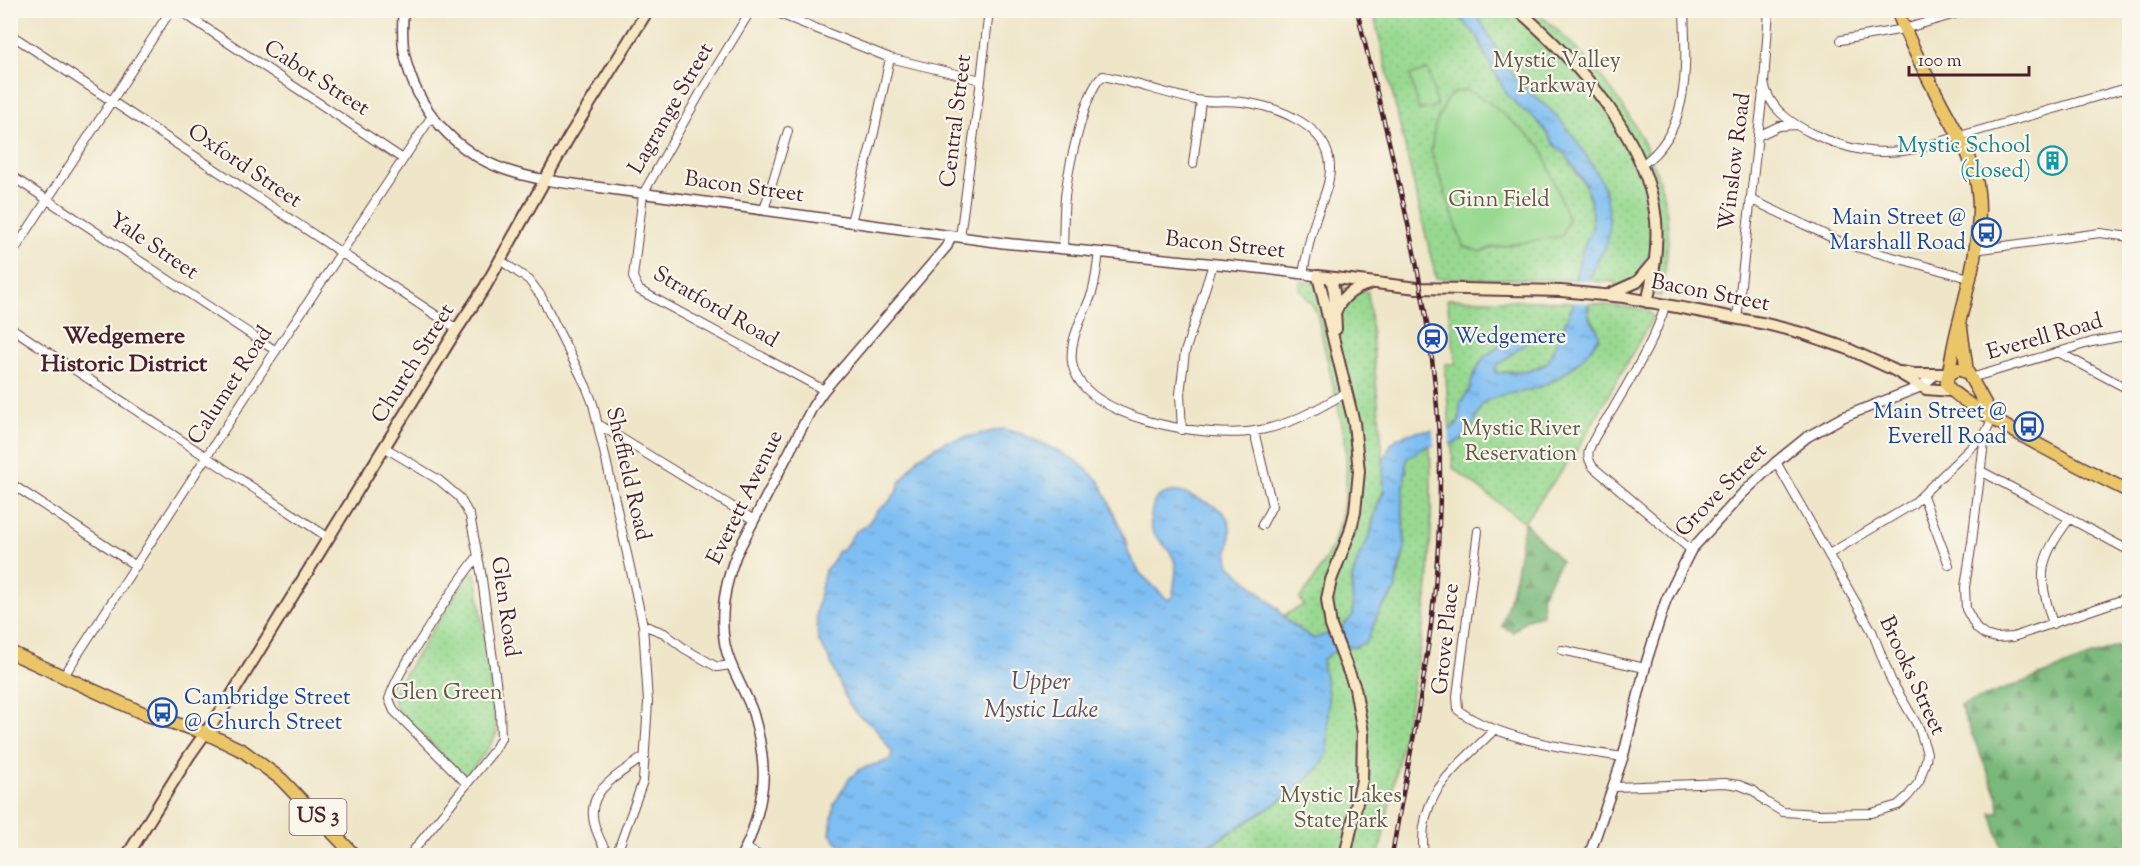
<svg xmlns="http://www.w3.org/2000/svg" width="2140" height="866" viewBox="0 0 2140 866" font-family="'Sorts Mill Goudy',serif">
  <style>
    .forest { fill: url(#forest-firs); stroke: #626c53; stroke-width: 1.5 }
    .park { fill: url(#park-dots); stroke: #717c5e; stroke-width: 1.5 }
    .garden { fill: #98d991; stroke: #717c5e; stroke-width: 1.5 }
    .water { fill: url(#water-ripples); stroke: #646e8f; stroke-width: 1.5 }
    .pier { fill: #efe6c9 }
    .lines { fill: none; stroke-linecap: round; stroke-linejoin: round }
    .minor-casing { stroke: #633d43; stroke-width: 10 }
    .tertiary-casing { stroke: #633d43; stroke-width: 12 }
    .secondary-casing { stroke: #633d43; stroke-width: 14 }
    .primary-casing { stroke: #633d43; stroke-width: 15 }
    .trunk-casing { stroke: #633d43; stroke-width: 15 }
    .minor { stroke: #fff; stroke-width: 8 }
    .tertiary { stroke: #fff; stroke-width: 9 }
    .secondary { stroke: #f7e8c3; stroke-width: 10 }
    .primary { stroke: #ebc669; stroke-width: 12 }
    .trunk { stroke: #ebc669; stroke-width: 12 }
    .rail-casing { stroke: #4a1f2b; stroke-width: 4.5 }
    .rail { stroke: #fbf7ec; stroke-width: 2; stroke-dasharray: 7; stroke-linecap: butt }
    .labels { text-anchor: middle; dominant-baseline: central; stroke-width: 4.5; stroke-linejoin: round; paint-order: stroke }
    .shield { fill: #fbf7ec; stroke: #7f6065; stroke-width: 1.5 }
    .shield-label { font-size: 21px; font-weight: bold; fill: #4a1f2b }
    .park-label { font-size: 22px; fill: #61574a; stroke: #fbf7ec }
    .street-label { font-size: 22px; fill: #4a1f2b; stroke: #fbf7ec }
    .culture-label { font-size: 22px; fill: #0d838f; stroke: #fbf7ec; text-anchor: end }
    .transit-label { font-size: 22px; fill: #164399; stroke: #fbf7ec; text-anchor: end }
    .neighbourhood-label { font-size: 24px; font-weight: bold; fill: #4a1f2b; stroke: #fbf7ec }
    .water-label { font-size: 24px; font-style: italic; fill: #5a4f67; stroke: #fbf7ec }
  </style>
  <defs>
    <pattern id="forest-firs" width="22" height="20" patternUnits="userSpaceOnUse" patternTransform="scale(1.5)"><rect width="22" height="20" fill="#7ab97b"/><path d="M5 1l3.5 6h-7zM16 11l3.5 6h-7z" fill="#669665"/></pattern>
    <pattern id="park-dots" width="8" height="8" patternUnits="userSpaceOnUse" patternTransform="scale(1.5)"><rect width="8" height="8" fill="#98d991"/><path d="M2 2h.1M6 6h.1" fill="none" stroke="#84ba7d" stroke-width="1.8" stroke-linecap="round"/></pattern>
    <pattern id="water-ripples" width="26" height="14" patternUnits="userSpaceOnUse" patternTransform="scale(1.5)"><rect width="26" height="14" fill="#7ebef3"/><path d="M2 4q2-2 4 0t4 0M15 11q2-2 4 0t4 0" fill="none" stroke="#699ac5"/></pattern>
  </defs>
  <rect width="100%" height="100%" fill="#fbf7ec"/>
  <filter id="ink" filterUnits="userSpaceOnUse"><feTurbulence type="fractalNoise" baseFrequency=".0167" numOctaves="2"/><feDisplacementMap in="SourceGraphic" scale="12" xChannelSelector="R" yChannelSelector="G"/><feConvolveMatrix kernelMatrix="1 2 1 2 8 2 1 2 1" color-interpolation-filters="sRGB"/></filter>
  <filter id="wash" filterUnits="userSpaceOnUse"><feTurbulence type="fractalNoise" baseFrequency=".008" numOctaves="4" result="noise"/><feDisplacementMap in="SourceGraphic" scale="24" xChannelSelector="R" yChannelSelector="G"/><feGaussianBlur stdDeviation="1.35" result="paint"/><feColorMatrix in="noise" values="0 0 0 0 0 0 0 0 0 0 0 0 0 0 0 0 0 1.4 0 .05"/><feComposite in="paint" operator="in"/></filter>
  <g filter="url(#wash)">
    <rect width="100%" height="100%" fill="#efe6c9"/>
    <path class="forest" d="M1524,522L1561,561L1542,595L1543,615L1527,619L1513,632L1502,626L1516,573Z
      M2118,646L2129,680V855H2004L1991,813H1999L1998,797L1960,706Z"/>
    <path class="park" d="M1373,11H1451L1461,17L1478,37L1484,53L1507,94L1520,108L1532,116L1546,131L1557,147L1566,155L1586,187L1592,208V229L1582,252L1576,280L1436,278Z
      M1473,11H1535C1597,60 1664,146 1668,228C1669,251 1664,274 1661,296L1615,287V282L1590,281C1592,263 1607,252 1608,235C1611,195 1595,165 1571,135C1563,126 1556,115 1547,107C1537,98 1526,90 1517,80C1498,60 1491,32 1473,11Z
      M1300,281L1368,292L1385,481C1384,491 1381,498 1377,507C1372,517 1373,529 1368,539C1362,554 1353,566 1351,583C1350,593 1357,605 1353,615C1348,629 1327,635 1314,639L1292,625L1283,616L1304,605L1300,599C1302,593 1307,590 1311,584C1317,575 1322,565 1327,556C1346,519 1349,478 1345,438L1317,314L1311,303L1300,290Z
      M1447,299L1574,302L1548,362L1529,371H1512L1498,373L1494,370L1498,365L1544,328L1534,329L1511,339L1485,356L1473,375L1470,389L1461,402L1459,420L1450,430L1445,364H1456Z
      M1589,303L1648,310L1653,317L1579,447L1524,522L1453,468L1452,444C1480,434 1469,414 1485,402C1497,393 1515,393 1529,390C1560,383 1590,359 1597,328L1589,315Z
      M1430,445C1432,496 1432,545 1427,596C1417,683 1396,769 1379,855L1194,856L1296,791L1321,766L1328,696L1322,660L1331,653L1367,641L1379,612L1393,595L1403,557L1405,541L1402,504L1407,458Z
      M474,573L477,581L497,733L489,747L468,774L463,776L397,709L392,697L395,689L468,574Z"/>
    <path class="garden" d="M1428,70L1437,106L1419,110L1410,75Z
      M1467,90L1487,101L1541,146L1568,219L1562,236L1490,248L1481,252L1463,246L1431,151L1435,126L1447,99L1453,93Z"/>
    <path class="water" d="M1444,11H1473C1491,32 1499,60 1517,80C1526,90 1537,98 1547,107C1566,123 1602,174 1607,198C1609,212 1611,235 1605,248C1601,257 1592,264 1591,276C1589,287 1586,306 1589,317C1592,325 1599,327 1599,337C1585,360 1559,381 1533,389C1516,394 1499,393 1483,403L1470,431L1462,439L1452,444L1427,446L1407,458L1402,504L1405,549L1397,574L1396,590L1379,612L1367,641L1355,648L1347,647L1331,653L1322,660L1328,696V753L1321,766L1296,791L1194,855L857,856L838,843L830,834L834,804L849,779L860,769L887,761L891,758L892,752L874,726L859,716L848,703L829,658L818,640L816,613L825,570L832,563L837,552L844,548L855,532L867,525L877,511L888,503L898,490L899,484L918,458L944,442L1002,429L1022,434L1076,460L1100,482L1125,538L1129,555L1140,573L1168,600L1173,596C1173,585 1178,573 1175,563C1167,535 1140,542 1155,500C1165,490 1177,490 1189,495C1211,505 1233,507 1230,538C1229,547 1226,556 1230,565L1278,609L1288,622L1314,639L1340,629L1353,615L1352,579L1358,559L1369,538L1377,507L1384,492L1383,462L1391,444L1396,439L1408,434L1421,431L1450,430L1455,426L1460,420V404L1470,389L1472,379L1485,356L1511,339L1534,329L1545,328L1498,365L1494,370L1496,373L1526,372L1541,367L1548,362L1574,303L1576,276L1583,248L1592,229V213L1590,197L1584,182L1566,155L1554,144L1544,128L1532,116L1520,108L1507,94L1484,53L1478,37L1458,15Z"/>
    <path class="pier" d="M1573,280L1593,281L1592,303L1571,302Z
      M1449,427L1450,447L1434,448L1433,428Z"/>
  </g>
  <g filter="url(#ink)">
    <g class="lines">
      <defs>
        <path id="minor" d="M179,10L403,159
          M751,10L702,90L643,194L633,277L639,290L824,390
          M770,10L890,58L981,80
          M10,34L457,329
          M1841,40L1904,29L1969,10
          M1764,83C1769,108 1789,122 1811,133C1845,149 1877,157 1915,149L2130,87
          M1758,136L1779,126L1796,125
          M1193,164L1201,101
          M1640,166C1692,132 1686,64 1684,10
          M10,175L276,351
          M1750,199L1845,244L1969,278
          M764,210L788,131
          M851,222L873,137L890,58
          M960,237L981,80L989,10
          M1063,249C1064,229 1063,208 1066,189C1069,166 1086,87 1103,76C1135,82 1165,94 1196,100C1211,103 1227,100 1242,102C1274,106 1322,123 1329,158C1334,181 1320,203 1314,225C1309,241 1306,257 1303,274
          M1974,250L2100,233L2130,237
          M1099,252C1097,266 1096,280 1092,293C1084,315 1069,338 1072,362C1080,420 1209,439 1255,431C1289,426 1318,409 1347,392
          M10,257L171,10
          M500,260L529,280L541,296L586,386L593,404L604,451L643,625L664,633L685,649L717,667L731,665
          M1665,305C1658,335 1629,381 1613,409C1605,422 1594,435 1589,450C1587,456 1589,461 1593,467L1691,550
          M1737,319L1764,83L1769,10
          M10,327L329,538
          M2058,352L2130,390
          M1971,378L2092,342L2130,335
          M1993,418L1985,434L1972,542L1965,587L1966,609L1977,629L1985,635L1996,638L2013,637L2130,597
          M598,424L754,520
          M1182,430L1180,394L1185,352L1213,264
          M1254,431L1272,506L1262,525
          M384,447L439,480L459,497L470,516L481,572L500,711L501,738L495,749L409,856
          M1981,471L2130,551
          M10,483L136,566
          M1923,496L1949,565
          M1478,531L1457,696L1458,710C1498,740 1575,750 1623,757
          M1829,554L1913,504L1985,434
          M2053,624C2037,573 2038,561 2070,518
          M1562,650L1645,668
          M63,677L255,382L432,116
          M466,783L394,711L389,699C396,678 408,660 420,641C438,612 456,584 478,556
          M1614,787L1725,783L1739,785L1754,791L1766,802L1783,812L1819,814L1872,813L1898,805L1908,796L1919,782L1926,760L1927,753L1919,728L1891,680L1872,631L1776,462
          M746,848L760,856
          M609,856C575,800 598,788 645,756
          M618,856V850L643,781L648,702L643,625
          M1424,856C1416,793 1456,769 1495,729"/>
        <path id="tertiary" d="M403,10C403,25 401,41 405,56C416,109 456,153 506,170C535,180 566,183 596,187L1003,243L1267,269L1318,276
          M741,856C754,835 765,792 763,767C762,749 758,730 753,713C745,689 730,670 725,645C719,614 725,584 736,555L813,406L824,390L947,246L951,236
          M1589,856L1623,757L1647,660L1666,600L1691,550L1742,494L1776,462L1807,437L1843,417L1920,387L1936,374"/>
        <path id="secondary" d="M1518,10C1577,61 1648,139 1656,220C1658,248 1654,275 1647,302
          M1331,278L1334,292L1336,329
          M1610,294L1637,282L1654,262
          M1336,311C1342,296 1355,288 1369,284
          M1900,372L1914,374H1949
          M127,856L189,756L228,701L457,329L485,287L569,137L648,10
          M1345,856L1362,780L1363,733L1355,688L1331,626L1327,599L1331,580L1350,532L1355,512L1359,471L1354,423L1318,276L1417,288L1561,291L1624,297L1766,324L1802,333L1846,348L1894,370L1926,389L1951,391"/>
        <path id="primary" d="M1897,10C1909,43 1926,74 1942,105C1957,133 1975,160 1978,192C1983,232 1968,288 1958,327C1954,342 1952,356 1949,371C1949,375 1946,379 1947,384C1951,403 2104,479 2130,492
          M1961,328L1967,372
          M1950,373L1958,369L1968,373L1993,418"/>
        <path id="trunk" d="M10,652L147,715L206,733L243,751L281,779L355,856"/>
      </defs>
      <use href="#minor" class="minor-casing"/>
      <use href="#tertiary" class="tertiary-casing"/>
      <use href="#secondary" class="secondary-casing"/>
      <use href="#primary" class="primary-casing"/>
      <use href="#trunk" class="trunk-casing"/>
      <use href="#minor" class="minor"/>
      <use href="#tertiary" class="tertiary"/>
      <use href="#secondary" class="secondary"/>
      <use href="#primary" class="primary"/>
      <use href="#trunk" class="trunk"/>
      <defs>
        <path id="rail" d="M1357,10C1393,164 1440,319 1440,478C1440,542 1435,605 1425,668C1416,731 1402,793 1392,856"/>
      </defs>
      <use href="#rail" class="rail-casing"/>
      <use href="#rail" class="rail"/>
    </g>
  </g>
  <defs>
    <symbol id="building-ring" viewBox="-11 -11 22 22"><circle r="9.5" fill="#fbf7ec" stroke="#0f9aa8" stroke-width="1.5"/><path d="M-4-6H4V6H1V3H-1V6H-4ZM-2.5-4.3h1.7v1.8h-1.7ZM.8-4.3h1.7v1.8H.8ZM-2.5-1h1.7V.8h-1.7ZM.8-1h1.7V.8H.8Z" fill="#0f9aa8"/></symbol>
    <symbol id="bus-ring" viewBox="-11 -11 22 22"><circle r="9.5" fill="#fbf7ec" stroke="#1a4fb4" stroke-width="1.5"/><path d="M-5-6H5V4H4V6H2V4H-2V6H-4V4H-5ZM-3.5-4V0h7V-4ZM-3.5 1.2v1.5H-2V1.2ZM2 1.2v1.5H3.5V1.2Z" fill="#1a4fb4"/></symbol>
    <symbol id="station-ring" viewBox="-11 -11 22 22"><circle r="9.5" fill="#fbf7ec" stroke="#1a4fb4" stroke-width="1.5"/><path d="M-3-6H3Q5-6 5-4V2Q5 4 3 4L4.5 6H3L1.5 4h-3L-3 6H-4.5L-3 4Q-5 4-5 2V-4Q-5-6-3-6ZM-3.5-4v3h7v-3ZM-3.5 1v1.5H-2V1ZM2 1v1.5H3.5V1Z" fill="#1a4fb4"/></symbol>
  </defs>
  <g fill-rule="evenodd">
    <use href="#building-ring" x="2036" y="144" width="33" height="33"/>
    <use href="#bus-ring" x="1970" y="216" width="33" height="33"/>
    <use href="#station-ring" x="1416" y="322" width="33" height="33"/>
    <use href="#bus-ring" x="2012" y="410" width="33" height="33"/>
    <use href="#bus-ring" x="146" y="696" width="33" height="33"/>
  </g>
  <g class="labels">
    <rect class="shield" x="289.5" y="799" width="57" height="36" rx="4.5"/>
    <g class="shield-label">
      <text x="318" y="817">US 3</text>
    </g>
    <g class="park-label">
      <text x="1557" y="62">Mystic Valley<tspan x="1557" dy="25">Parkway</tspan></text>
      <text x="1499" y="201">Ginn Field</text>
      <text x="1521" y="430">Mystic River<tspan x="1521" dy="25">Reservation</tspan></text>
      <text x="447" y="694">Glen Green</text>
      <text x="1341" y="797">Mystic Lakes<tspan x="1341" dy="25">State Park</tspan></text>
    </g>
    <g class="street-label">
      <text transform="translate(316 79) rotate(33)">Cabot Street</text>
      <text transform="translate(672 109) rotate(-60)">Lagrange Street</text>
      <text transform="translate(957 121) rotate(-83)">Central Street</text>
      <text transform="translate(1736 162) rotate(-83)">Winslow Road</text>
      <text transform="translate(244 167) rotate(34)">Oxford Street</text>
      <text transform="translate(744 188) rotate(8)">Bacon Street</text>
      <text transform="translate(1225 246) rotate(6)">Bacon Street</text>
      <text transform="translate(153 247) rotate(34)">Yale Street</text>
      <text transform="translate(1710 294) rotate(11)">Bacon Street</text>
      <text transform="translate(715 308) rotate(30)">Stratford Road</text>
      <text transform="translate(2045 338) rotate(-16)">Everell Road</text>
      <text transform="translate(414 364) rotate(-58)">Church Street</text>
      <text transform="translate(231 386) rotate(-57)">Calumet Road</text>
      <text transform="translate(627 474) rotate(77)">Sheffield Road</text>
      <text transform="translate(1722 491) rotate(-46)">Grove Street</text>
      <text transform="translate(746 498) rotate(-64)">Everett Avenue</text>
      <text transform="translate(504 607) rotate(82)">Glen Road</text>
      <text transform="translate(1447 639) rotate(-84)">Grove Place</text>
      <text transform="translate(1911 676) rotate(65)">Brooks Street</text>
    </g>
    <g class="culture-label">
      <text x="2031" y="147">Mystic School<tspan x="2031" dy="25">(closed)</tspan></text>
    </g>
    <g class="transit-label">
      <text x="1966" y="219">Main Street @<tspan x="1966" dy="25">Marshall Road</tspan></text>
      <text x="1454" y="338" text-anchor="start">Wedgemere</text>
      <text x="2007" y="413">Main Street @<tspan x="2007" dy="25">Everell Road</tspan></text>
      <text x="184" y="699" text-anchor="start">Cambridge Street<tspan x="184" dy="25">@ Church Street</tspan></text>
    </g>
    <g class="neighbourhood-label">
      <text x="124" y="337">Wedgemere<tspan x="124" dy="28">Historic District</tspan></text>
    </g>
    <g class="water-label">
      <text x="1041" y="683">Upper<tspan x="1041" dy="28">Mystic Lake</tspan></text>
    </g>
  </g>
  <rect width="2140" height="866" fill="none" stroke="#fbf7ec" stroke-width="36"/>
  <path d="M1909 66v9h120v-9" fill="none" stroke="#4a1f2b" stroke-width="3"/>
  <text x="1918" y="66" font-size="18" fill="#4a1f2b" stroke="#fbf7ec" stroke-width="4.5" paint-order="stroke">100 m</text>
</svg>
